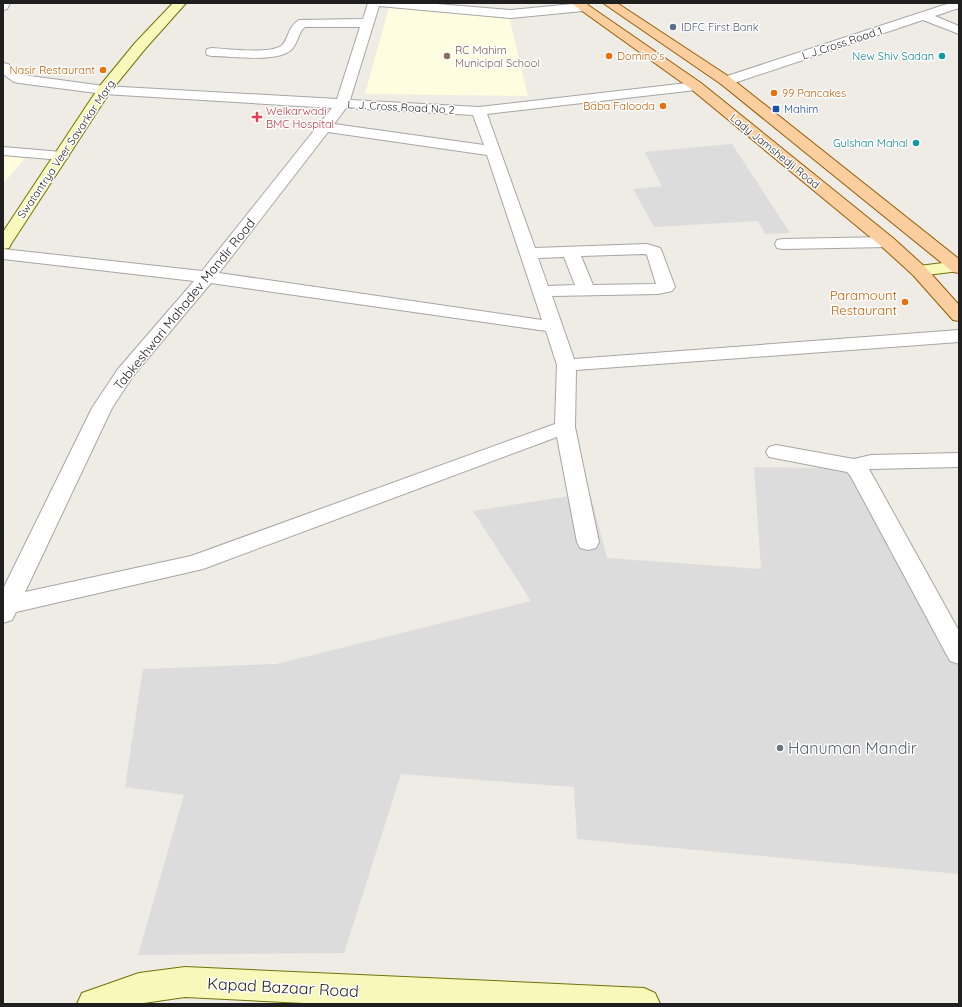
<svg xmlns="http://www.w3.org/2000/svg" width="962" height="1007" viewBox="0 0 962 1007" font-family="Quicksand,sans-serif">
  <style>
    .residential { fill: #dddcdc }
    .education { fill: #fefddf }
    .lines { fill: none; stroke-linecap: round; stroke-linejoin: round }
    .street-casing { stroke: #a6a6a6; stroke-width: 2 }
    .secondary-casing { stroke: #6f7507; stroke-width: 2 }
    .primary-casing { stroke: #975d03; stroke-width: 2 }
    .street { fill: #fff; fill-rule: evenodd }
    .secondary { fill: #f8f8ba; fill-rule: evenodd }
    .primary { fill: #face9f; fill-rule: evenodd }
    .service-dot { fill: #5c6f8a; stroke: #fff; stroke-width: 1.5 }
    .education-dot { fill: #8d6e63; stroke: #fff; stroke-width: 1.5 }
    .food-dot { fill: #e8710a; stroke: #fff; stroke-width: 1.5 }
    .culture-dot { fill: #0f9aa8; stroke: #fff; stroke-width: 1.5 }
    .transit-dot { fill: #1a4fb4; stroke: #fff; stroke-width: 1.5 }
    .health-dot { fill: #e0444e; stroke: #fff; stroke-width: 1.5 }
    .worship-dot { fill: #6b7280; stroke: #fff; stroke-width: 1.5 }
    .labels { text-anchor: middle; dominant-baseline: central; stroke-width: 3; stroke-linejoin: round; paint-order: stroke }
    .far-service-label { font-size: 11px; fill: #4e5e75; stroke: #fff; text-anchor: start }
    .far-street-label { font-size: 11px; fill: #1f1f1f; stroke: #fff }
    .far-education-label { font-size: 11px; fill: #785e54; stroke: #fff; text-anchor: start }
    .far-food-label { font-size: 11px; fill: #c56008; stroke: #fff; text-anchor: start }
    .far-culture-label { font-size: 11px; fill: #0d838f; stroke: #fff; text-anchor: end }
    .far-transit-label { font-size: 11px; fill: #164399; stroke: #fff; text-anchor: start }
    .far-health-label { font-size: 11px; fill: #be3a42; stroke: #fff; text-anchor: start }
    .food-label { font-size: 13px; fill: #c56008; stroke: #fff; text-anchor: end }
    .street-label { font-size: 13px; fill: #1f1f1f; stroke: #fff }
    .near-worship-label { font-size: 16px; fill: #5b616d; stroke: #fff; text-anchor: start }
    .near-street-label { font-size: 16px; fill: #1f1f1f; stroke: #fff }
  </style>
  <rect width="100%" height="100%" fill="#efebe5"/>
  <path class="residential" d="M732,144L790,233L765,234L758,221L654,227L633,189L662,186L645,152Z
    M754,467L870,469L954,661H959V874L577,839L574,787L401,774L344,953L138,955L184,795L125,787L143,669L276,664L531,601L473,511L590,493L607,558L761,569Z"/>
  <path class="education" d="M389,7L509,17L528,96L365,94Z
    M3,154L27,156L3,184Z"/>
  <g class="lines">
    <defs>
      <path id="street" d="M3,3H10L7,9L3,10Z
        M368,3H425L511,10L583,3L587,4L589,7L587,10L583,11L511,18L379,6L350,100L479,107L696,82L701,83L703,86L701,89L696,90L487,114L535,248L647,244L660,248L662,252L675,287L672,291L658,294L552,296L574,359L959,330V342L576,370L575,427L599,542L596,548L588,550L580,548L577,542L557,437L203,569L16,612L12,620L3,623V589L92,408L118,369L194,281L3,259V249L202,271L332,108L104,94L19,83L14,82L3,74V63L8,64L23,75L104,86L337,99L360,27H305C298,32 298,44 291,50C277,63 231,56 212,56L207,55L206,52L207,49L212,48C227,49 269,54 281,46C289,40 287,27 299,20L363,19ZM346,108L473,115L484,145L334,124ZM328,132L487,155L542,320L219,273ZM645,254L647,255L656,284L593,285L581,256ZM564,257L575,285L548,286L538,258ZM211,283L546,331L557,365L555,424L191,556L25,592L112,408L133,376Z
        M950,3H959V8L935,16L959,26V34L923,20L731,84H721L719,81L721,78Z
        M3,147L62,152L67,153L69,156L67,159L62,160L3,155Z
        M887,237L893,238L895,242L893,246L887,247L783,249L777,248L775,244L777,240L783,239Z
        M776,445L854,459L871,455L959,453V467L869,469L959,631V664L950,661L850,475L847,472L769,457L766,452L769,447Z"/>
      <path id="secondary" d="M173,3H186L145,49L110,92L11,244L9,248L3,249V232L99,87L135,43Z
        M959,261V271L919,276L913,275L910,271L913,267L919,266Z
        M185,967L644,988L655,993L660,1004H323L185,997L137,1004H77L82,993L139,973Z"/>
      <path id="primary" d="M571,3H585L701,83L893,238L925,267L959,305V321L953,320L913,275L881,246L691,89Z
        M603,3H617L731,78L959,259V273L953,272L721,84Z"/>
    </defs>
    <use href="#street" class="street-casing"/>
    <use href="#secondary" class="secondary-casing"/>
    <use href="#primary" class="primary-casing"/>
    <use href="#street" class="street"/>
    <use href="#secondary" class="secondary"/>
    <use href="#primary" class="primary"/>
  </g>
  <circle class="service-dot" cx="673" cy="27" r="4"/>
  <circle class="education-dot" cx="447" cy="56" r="4"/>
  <g class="food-dot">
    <circle cx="609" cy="56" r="4"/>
    <circle cx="103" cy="70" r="4"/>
    <circle cx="774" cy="93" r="4"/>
    <circle cx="663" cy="106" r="4"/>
    <circle cx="905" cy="302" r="4"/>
  </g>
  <g class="culture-dot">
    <circle cx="942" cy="56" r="4"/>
    <circle cx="916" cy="143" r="4"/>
  </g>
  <rect class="transit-dot" x="772" y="105" width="8" height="8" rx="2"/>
  <path class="health-dot" d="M255 111h4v4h4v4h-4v4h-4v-4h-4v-4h4z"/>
  <circle class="worship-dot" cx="780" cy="748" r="4"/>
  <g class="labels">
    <g class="far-service-label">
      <text x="681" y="27">IDFC First Bank</text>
    </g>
    <g class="far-street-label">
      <text transform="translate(842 43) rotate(-18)">L J Cross Road 1</text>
      <text transform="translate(401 107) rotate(3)">L. J. Cross Road No 2</text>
      <text transform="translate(66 149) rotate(-56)">Swatantrya Veer Savarkar Marg</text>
      <text transform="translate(775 151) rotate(39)">Lady Jamshedji Road</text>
    </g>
    <g class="far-education-label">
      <text x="455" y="50">RC Mahim<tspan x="455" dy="13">Municipal School</tspan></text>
    </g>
    <g class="far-food-label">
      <text x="617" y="56">Domino's</text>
      <text x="95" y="70" text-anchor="end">Nasir Restaurant</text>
      <text x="782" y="93">99 Pancakes</text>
      <text x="655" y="106" text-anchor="end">Baba Falooda</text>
    </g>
    <g class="far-culture-label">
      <text x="934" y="56">New Shiv Sadan</text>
      <text x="908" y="143">Gulshan Mahal</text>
    </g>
    <g class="far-transit-label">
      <text x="784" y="109">Mahim</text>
    </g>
    <g class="far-health-label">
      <text x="266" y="111">Welkarwadi<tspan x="266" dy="13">BMC Hospital</tspan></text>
    </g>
    <g class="food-label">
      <text x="897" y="295">Paramount<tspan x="897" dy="15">Restaurant</tspan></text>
    </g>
    <g class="street-label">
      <text transform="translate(184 304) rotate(-51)">Tabkeshwari Mahadev Mandir Road</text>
    </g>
    <g class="near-worship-label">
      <text x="788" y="748">Hanuman Mandir</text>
    </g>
    <g class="near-street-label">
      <text transform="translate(283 987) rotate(3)">Kapad Bazaar Road</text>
    </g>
  </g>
  <rect width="962" height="1007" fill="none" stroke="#1f1f1f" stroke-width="8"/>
</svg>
